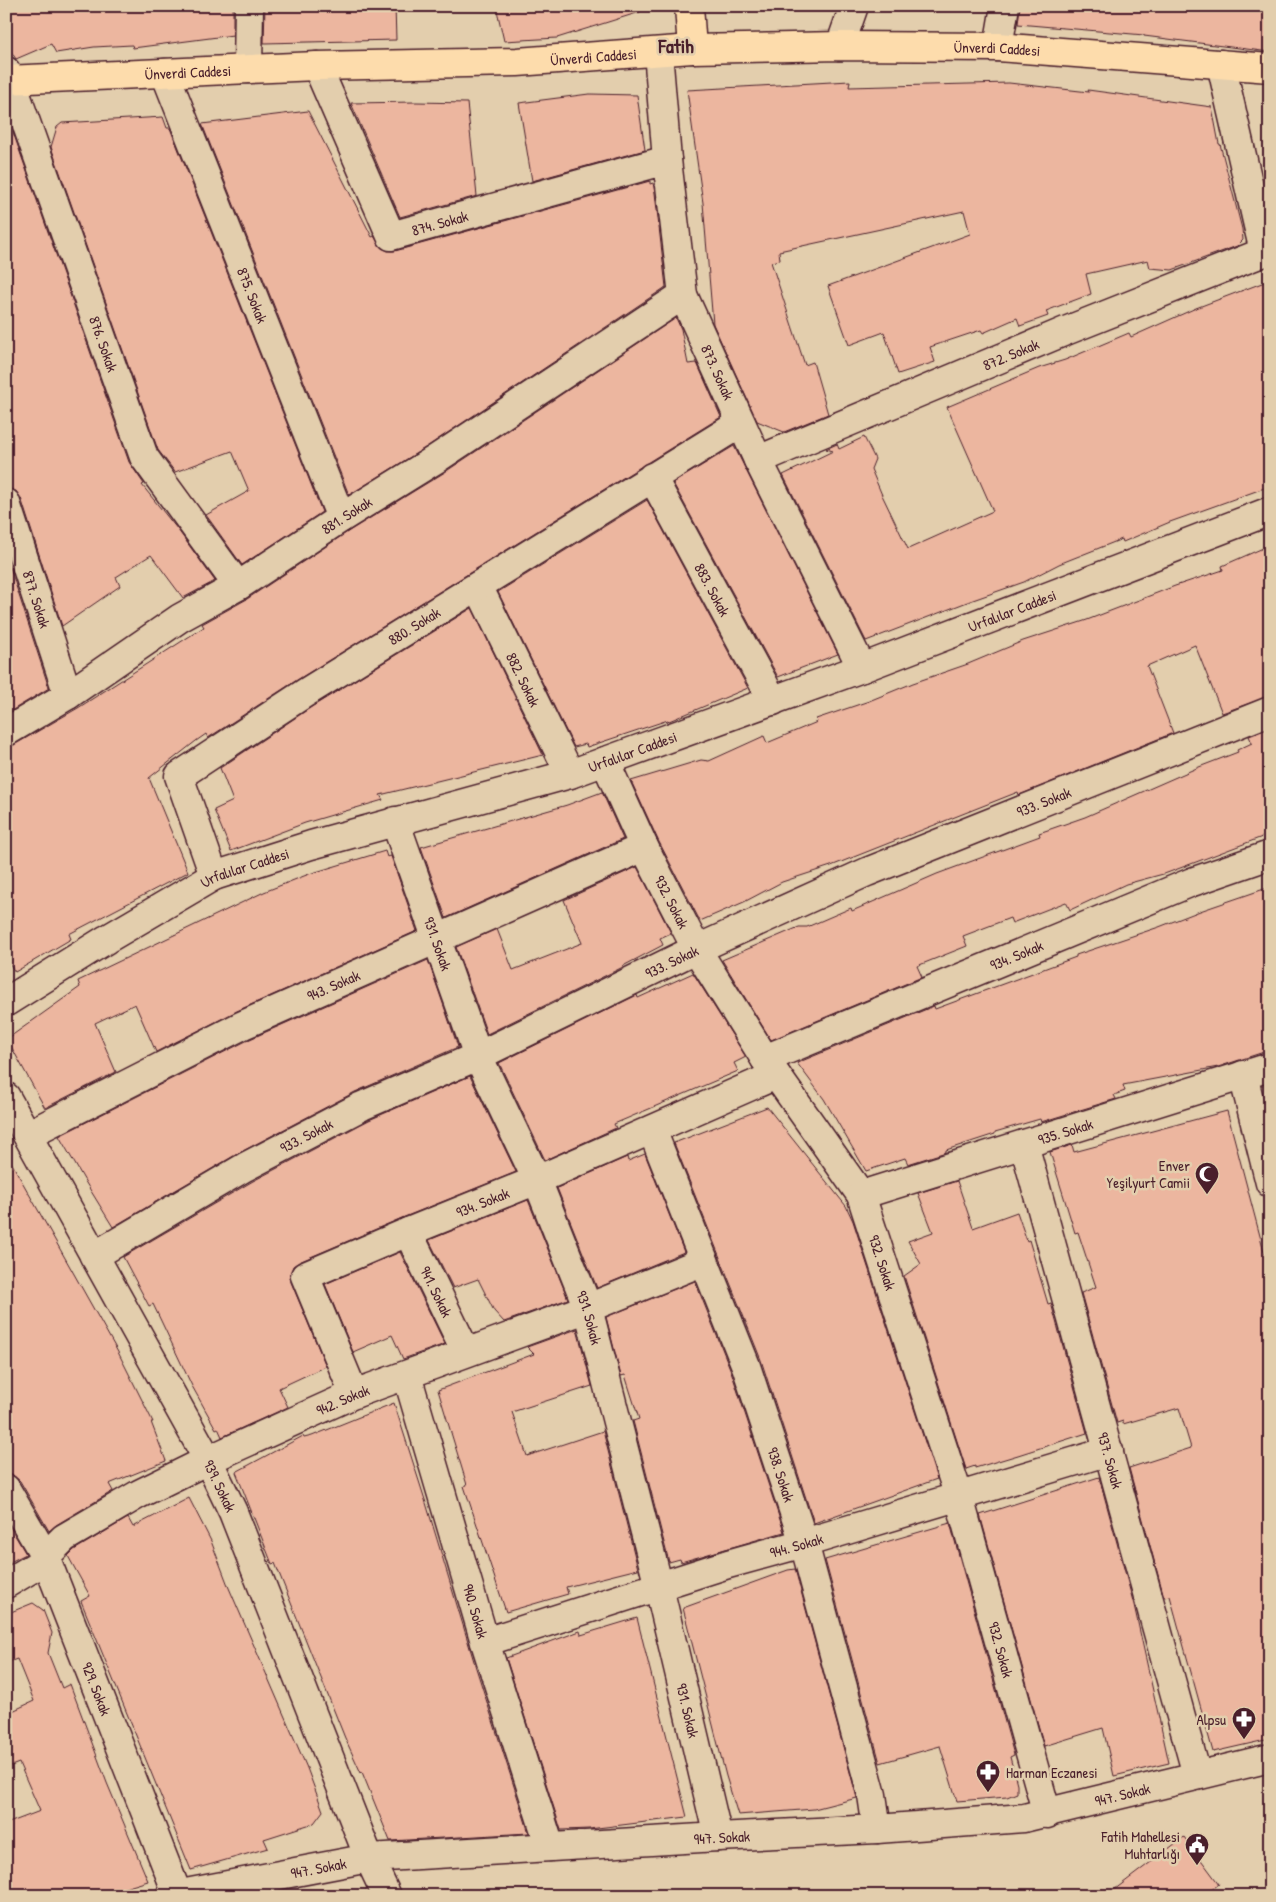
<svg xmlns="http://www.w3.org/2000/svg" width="1276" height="1902" viewBox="0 0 1276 1902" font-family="'Patrick Hand',sans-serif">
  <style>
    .building { fill: #ecb69f; stroke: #4a1f2b }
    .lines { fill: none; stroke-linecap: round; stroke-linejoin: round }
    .minor-casing { stroke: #4a1f2b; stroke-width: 31 }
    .major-casing { stroke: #4a1f2b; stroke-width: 31 }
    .minor { stroke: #e3cead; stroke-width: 28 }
    .major { stroke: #fddcac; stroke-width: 28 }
    .labels { text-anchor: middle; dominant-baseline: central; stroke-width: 5; stroke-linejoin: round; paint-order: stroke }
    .street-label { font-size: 15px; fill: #4a1f2b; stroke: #e3cead }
    .poi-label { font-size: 15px; fill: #4a1f2b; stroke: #e3cead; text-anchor: end }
    .district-label { font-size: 20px; font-weight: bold; fill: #4a1f2b; stroke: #e3cead }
  </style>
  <rect width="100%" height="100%" fill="#e3cead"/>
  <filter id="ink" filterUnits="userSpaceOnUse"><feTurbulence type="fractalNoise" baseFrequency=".02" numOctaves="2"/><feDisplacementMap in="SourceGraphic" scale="10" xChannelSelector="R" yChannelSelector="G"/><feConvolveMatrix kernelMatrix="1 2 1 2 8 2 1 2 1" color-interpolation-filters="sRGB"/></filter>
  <g filter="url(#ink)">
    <path class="building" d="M6,6H233V35L133,48L132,45L94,47L56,53L51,44L16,59L6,44Z
      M265,6H395L396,40L264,43Z
      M496,6H639L640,12L557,38L504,41Z
      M1020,6H1270V52L1144,36V35L1018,24Z
      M850,81L849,87L1009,83L1089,92L1088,90L1212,107L1219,144H1220L1242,229L1243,240L1237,246L1172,270L1150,268L1148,260L1086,274L1091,294L1046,311L1048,316L1020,326L1017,318L983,333L981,330L930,347L935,362L898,374L884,332L849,345L828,286L970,234L964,211L779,251L780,260L771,262L805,365L813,362L828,414L784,432L757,421L713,324L703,203L687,90Z
      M589,94L637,95L645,150L532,181L519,103Z
      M416,102L467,103L477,196L400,217L351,103Z
      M308,111L372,237L374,236L382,248L388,251H395L650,181V184L653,183L655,193L666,287L428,446L349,495L202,124Z
      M163,117L167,128H170L322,512L242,565L206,515L249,491L232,451L175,472L158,450L51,147L57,127L62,123Z
      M6,118H8L129,462L144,484L142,485L178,530L215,581L183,598L151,555L116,577L120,586L62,626L21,498L16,491L6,488Z
      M1270,280V486L1170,522L1123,542L1122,539L1059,564L1024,582L970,601L866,641L783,475L833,451L826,449L837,444L839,449L864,437L875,459L871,469L882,495L908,549L993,511L947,407L1039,368L1065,360L1129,333L1131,337L1196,308Z
      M676,318L681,329L688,364L697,363L721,417L297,680L208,738L206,734L196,741L149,778L188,872L69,934L71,939L15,972L6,959V748L14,745L78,708L204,627L202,624L247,599L349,531L445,472Z
      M734,446L838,654L778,677L673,483Z
      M647,500L748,688L669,721L668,720L587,747L586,744L574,747L498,592Z
      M1270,545V696L1222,713L1195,645L1147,666L1173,733L1019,795L1018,792L831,866L782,882L744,902L700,921L658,840L631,781L701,760L709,761L764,736L767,743L817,722L816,719L869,701L913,683L968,664L1023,641L1087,620L1175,586L1223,570L1222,566Z
      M6,555L49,688L6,714Z
      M472,608L543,755L380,795L383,800L305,823L231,851L214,810L233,801L220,768L313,706Z
      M1270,728V834L1167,873L1126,884L1070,910L1066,902L1012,923L1010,918L963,936L967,946L917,966L922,977L771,1040L722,960L799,927H807L851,908L852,911L937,874L1040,836L1039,833L1085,817L1199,767L1238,752L1237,750L1252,743L1249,736Z
      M602,792L623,839L446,918L421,847L567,805Z
      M385,851L387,857L391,856L417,931L237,1011L156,1052L135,1004L95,1023L116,1072L45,1108L7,1039L80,987L78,981L264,892L309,874Z
      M637,867L671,933L660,938L663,945L623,966V967L487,1034L456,947L497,929L513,970L582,943L564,900Z
      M1270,887V1050L1218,1067L1123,1085L1125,1091L1114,1095L1116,1099L1041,1122L1040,1119L995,1132V1134L946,1150V1152L908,1164L905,1158L866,1171L824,1099L797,1063L934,1006L935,1009L1076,957V955L1159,927L1200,911Z
      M428,960L458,1047L355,1092L237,1154L113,1227L86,1183L59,1136L250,1039Z
      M693,973L746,1057L734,1063L738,1071L614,1124L616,1128L545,1160L499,1063L637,995L638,998Z
      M470,1076L516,1172L402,1218L299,1262L293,1266L290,1274L291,1282L326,1366L279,1388L288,1407L222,1437L218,1428L216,1429L192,1386L153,1304L149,1306L123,1257L253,1181L369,1120Z
      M767,1107L846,1206L853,1221L937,1479L814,1523L761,1360L674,1143Z
      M1227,1111L1270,1274V1739L1213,1752L1170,1596L1164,1597L1129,1468L1191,1448L1179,1408L1123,1424V1421L1117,1423L1081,1293L1096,1287L1078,1232L1075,1233L1050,1152L1072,1145L1074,1152Z
      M6,1153L119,1354L153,1422H151L166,1461L109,1484L113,1491L56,1525L49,1531L20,1481L13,1475L6,1473Z
      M645,1154L684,1252L597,1288L557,1188L627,1157L628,1161Z
      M957,1181L973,1228L1017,1212L1027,1241L1029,1240L1048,1304L1051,1303L1087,1433L1018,1455L975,1468V1466L966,1469L904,1276L921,1264L908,1241L933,1232L918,1193Z
      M528,1200L568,1299L504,1322L494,1311L478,1279L453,1288L429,1240Z
      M400,1252L445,1344L403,1359L392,1335L353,1352L325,1284Z
      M695,1281L731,1371L784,1532L681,1562L680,1559L669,1562L633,1421L639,1419L625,1375L621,1376L606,1317Z
      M577,1329L592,1386L512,1412L527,1456L603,1431L638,1569L566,1587L568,1594L506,1612L464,1486L467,1485L438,1390L534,1354L527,1347Z
      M394,1403L426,1503L476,1668L529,1833L390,1841L362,1772L361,1773L345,1738L275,1563L272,1564L236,1472L303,1436L304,1438L312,1436Z
      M1099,1477L1134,1605L1169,1763L1114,1776L1103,1728L1044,1746L980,1515Z
      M189,1498L211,1541L229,1588L307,1768L323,1811L314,1823L264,1839L268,1848L191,1870L81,1601L90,1596L68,1556L74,1550L128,1518L133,1527Z
      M6,1520L26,1554L6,1564Z
      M950,1523L1014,1755L1010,1757L1017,1784V1793L1007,1797L957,1801L940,1746L880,1763L825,1560Z
      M795,1569L857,1798L814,1809L738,1815L726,1776L683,1608L788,1570Z
      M33,1603L43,1610L52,1633L48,1653L62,1688L70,1684L107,1783L148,1881L98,1896H6V1824L40,1811L19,1763L6,1768V1714L34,1701L17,1659L6,1663V1614Z
      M637,1618L687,1817L589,1829L561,1830L506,1658L580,1631L581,1635Z
      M1184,1837L1219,1884L1204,1896H1106Z"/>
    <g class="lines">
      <defs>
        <g id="minor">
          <path d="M840,46L854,6"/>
          <path d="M998,47L1005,6"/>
          <path id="s1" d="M658,52L667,160L683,295L758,460L862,668"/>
          <path id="s2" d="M317,66L391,236L667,160"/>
          <path d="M248,69L249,6"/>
          <path id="s3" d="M6,71L11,80L144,457L238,586"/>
          <path id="s4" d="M165,73L341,518"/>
          <path id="s5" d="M758,460L1068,330L1264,252L1221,64"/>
          <path id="s6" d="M652,477L773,701"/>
          <path id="s7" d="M6,503L68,695"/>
          <path id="s8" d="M478,586L570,774"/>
          <path id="s9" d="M6,732L68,695L180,618L238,586L341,518L436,459L683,295"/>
          <path id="s10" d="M605,761L644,847L697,950L765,1059L861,1195L959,1497L1047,1814"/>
          <path id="s11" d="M395,821L478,1056L537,1180L588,1308L659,1587L718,1837"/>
          <path id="s12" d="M214,876L179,776L305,693L741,423"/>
          <path id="s13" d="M6,1002L107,939L214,876L311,845L570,774L862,668L1270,511"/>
          <path id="s14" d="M765,1059L1192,882L1270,855"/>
          <path d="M1243,1075L1270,1183"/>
          <path id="s15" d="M6,1097L208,1460L233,1512L369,1858L387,1896"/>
          <path id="s16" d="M652,1130L746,1366L804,1543L872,1795L877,1829"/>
          <path id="s17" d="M27,1135L243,1025L644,847"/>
          <path id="s18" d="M1024,1144L1197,1775"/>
          <path id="s19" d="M861,1195L1270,1067"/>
          <path id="s20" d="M408,1232L466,1352"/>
          <path id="s21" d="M94,1256L245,1167L362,1106L478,1056L686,954L867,872L1270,711"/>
          <path id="s22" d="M407,1375L485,1642L550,1847"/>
          <path id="s23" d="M354,1394L305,1276L408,1232L537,1180L776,1075"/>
          <path id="s24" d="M6,1489L45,1556L177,1893"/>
          <path id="s25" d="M6,1584L36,1566L64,1538L139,1494L208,1460L354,1394L588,1308L704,1261"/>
          <path id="s26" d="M485,1642L728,1564L804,1543L1109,1451"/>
          <path id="s27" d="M170,1896L369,1858L718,1837L877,1829L1024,1818L1270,1758"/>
        </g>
        <g id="major">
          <path d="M689,6L692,49"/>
          <path id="s28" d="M6,80L317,66L517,62L692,49L840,46L998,47L1270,68"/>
        </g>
      </defs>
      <use href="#minor" class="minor-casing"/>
      <use href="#major" class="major-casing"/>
      <use href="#minor" class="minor"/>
      <use href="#major" class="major"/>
    </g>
  </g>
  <defs>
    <symbol id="mosque-pin" viewBox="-11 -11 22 30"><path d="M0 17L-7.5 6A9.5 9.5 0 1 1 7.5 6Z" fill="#4a1f2b" stroke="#e3cead"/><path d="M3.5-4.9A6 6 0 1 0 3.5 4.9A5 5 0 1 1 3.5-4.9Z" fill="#fff"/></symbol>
    <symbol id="pharmacy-pin" viewBox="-11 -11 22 30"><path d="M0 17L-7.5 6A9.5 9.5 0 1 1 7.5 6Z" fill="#4a1f2b" stroke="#e3cead"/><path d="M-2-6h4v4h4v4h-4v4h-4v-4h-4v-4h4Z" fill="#fff"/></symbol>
    <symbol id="civic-pin" viewBox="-11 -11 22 30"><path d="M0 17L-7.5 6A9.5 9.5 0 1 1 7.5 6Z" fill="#4a1f2b" stroke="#e3cead"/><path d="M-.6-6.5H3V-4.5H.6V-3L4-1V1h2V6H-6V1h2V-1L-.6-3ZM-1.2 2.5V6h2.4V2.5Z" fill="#fff"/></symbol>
  </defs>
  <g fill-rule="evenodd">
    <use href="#mosque-pin" x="1193" y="1160" width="28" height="38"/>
    <use href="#pharmacy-pin" x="1230" y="1705" width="28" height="38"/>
    <use href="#pharmacy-pin" x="974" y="1758" width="28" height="38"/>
    <use href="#civic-pin" x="1183" y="1831" width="28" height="38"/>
  </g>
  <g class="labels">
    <g class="street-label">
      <text stroke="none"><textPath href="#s28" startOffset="992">Ünverdi Caddesi</textPath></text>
      <text stroke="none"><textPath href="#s28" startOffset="588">Ünverdi Caddesi</textPath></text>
      <text stroke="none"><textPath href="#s28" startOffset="182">Ünverdi Caddesi</textPath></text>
      <text stroke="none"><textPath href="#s2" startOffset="236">874. Sokak</textPath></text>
      <text stroke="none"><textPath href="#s4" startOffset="239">875. Sokak</textPath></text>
      <text stroke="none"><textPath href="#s3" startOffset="290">876. Sokak</textPath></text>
      <text stroke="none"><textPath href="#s5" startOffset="274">872. Sokak</textPath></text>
      <text stroke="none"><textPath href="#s1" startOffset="329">873. Sokak</textPath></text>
      <text stroke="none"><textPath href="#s9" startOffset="404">881. Sokak</textPath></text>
      <text stroke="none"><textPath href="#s6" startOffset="128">883. Sokak</textPath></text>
      <text stroke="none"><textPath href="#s7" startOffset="101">877. Sokak</textPath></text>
      <text stroke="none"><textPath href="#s13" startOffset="1085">Urfalılar Caddesi</textPath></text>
      <text stroke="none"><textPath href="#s12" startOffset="385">880. Sokak</textPath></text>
      <text stroke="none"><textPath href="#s8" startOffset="104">882. Sokak</textPath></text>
      <text stroke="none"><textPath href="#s13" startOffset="680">Urfalılar Caddesi</textPath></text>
      <text stroke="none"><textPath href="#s21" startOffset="1054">933. Sokak</textPath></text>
      <text stroke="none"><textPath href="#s13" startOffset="275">Urfalılar Caddesi</textPath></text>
      <text stroke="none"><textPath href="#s10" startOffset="156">932. Sokak</textPath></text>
      <text stroke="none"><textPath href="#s11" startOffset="130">931. Sokak</textPath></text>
      <text stroke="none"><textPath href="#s14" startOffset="272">934. Sokak</textPath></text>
      <text stroke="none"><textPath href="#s21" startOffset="649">933. Sokak</textPath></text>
      <text stroke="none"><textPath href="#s17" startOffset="341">943. Sokak</textPath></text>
      <text stroke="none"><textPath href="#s19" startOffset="214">935. Sokak</textPath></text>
      <text stroke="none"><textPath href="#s21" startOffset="244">933. Sokak</textPath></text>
      <text stroke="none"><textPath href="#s23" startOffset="320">934. Sokak</textPath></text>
      <text stroke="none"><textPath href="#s10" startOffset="576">932. Sokak</textPath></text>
      <text stroke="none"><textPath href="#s20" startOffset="66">941. Sokak</textPath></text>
      <text stroke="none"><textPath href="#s11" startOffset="534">931. Sokak</textPath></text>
      <text stroke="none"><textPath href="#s25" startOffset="386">942. Sokak</textPath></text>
      <text stroke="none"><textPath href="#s18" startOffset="328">937. Sokak</textPath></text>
      <text stroke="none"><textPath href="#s16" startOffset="368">938. Sokak</textPath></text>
      <text stroke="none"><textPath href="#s15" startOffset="444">939. Sokak</textPath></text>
      <text stroke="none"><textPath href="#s26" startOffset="326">944. Sokak</textPath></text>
      <text stroke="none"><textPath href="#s22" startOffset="246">940. Sokak</textPath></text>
      <text stroke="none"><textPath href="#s10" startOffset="981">932. Sokak</textPath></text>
      <text stroke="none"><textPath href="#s24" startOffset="220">929. Sokak</textPath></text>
      <text stroke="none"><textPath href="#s11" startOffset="939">931. Sokak</textPath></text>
      <text stroke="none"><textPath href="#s27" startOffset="960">947. Sokak</textPath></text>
      <text stroke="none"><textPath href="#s27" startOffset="556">947. Sokak</textPath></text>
      <text stroke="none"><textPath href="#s27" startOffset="151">947. Sokak</textPath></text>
    </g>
    <g class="poi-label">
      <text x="1190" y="1165">Enver<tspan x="1190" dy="17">Yeşilyurt Camii</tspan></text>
      <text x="1226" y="1719">Alpsu</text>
      <text x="1006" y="1772" text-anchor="start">Harman Eczanesi</text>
      <text x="1180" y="1836">Fatih Mahellesi<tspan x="1180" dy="17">Muhtarlığı</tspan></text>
    </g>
    <g class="district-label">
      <text x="676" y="45">Fatih</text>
    </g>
  </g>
  <rect width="1276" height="1902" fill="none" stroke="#e3cead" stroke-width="25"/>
  <rect x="12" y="12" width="1251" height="1877" fill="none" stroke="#4a1f2b" stroke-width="2" filter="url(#ink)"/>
</svg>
